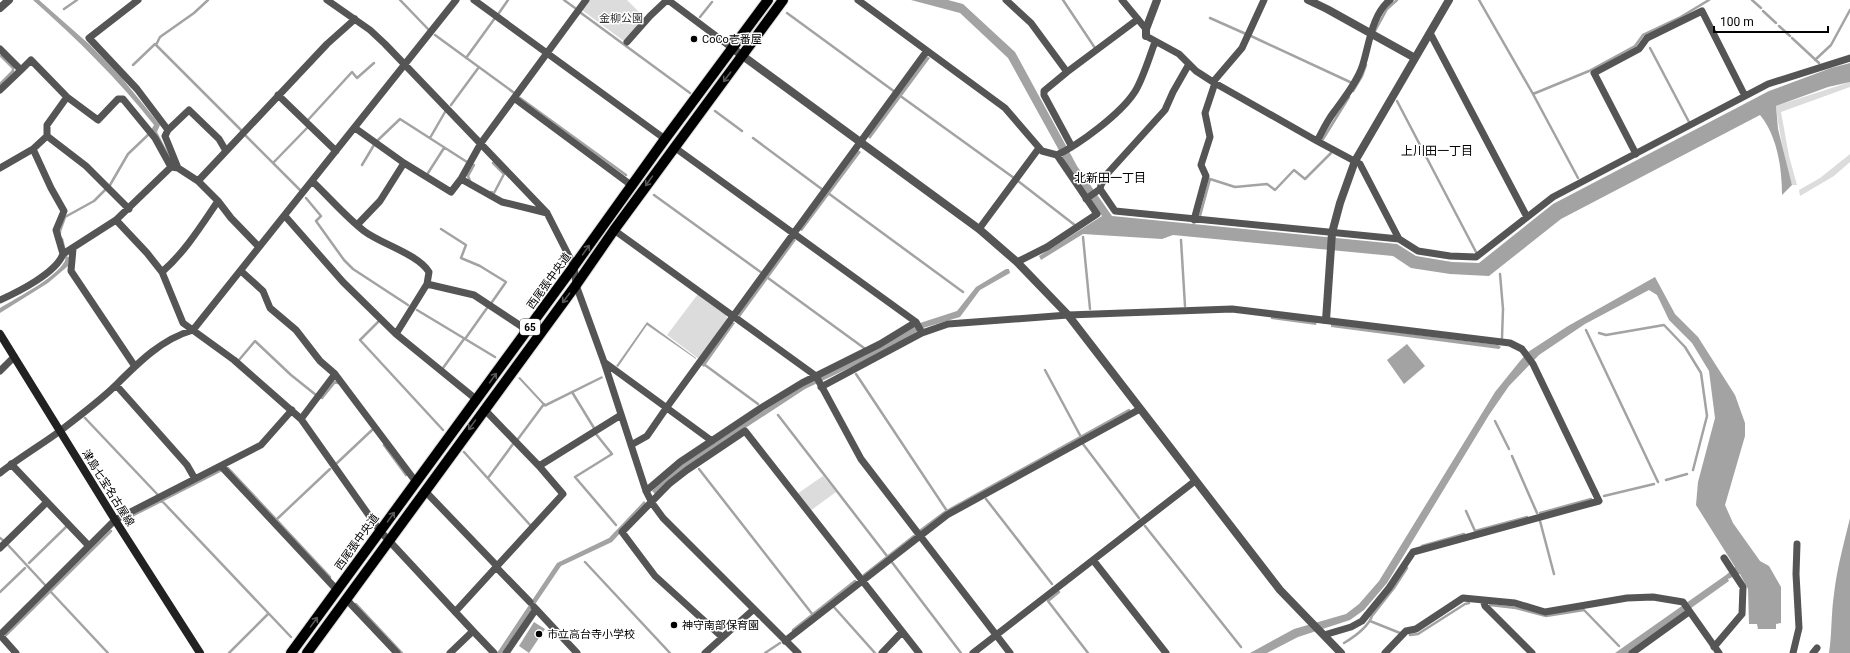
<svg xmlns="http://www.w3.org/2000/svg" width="1850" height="653" viewBox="0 0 1850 653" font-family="Roboto,'Noto Sans JP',sans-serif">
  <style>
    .green { fill: #dcdcdc }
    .water { fill: #a3a3a3 }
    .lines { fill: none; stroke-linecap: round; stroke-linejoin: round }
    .stream { stroke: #a3a3a3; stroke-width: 2.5 }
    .primary-casing { stroke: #dbdbdb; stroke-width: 12 }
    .minor { stroke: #555; stroke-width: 7 }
    .tertiary { stroke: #555; stroke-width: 8 }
    .secondary { stroke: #222; stroke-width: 8 }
    .primary { stroke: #000; stroke-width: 10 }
    .oneway { stroke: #595959 }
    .poi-dot { fill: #000; stroke: #fff; stroke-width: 1.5 }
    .labels { text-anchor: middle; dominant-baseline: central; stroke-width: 3; stroke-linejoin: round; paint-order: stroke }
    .shield { fill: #fff; stroke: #4c4c4c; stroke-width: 1 }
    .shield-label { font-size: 10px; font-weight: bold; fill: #000 }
    .park-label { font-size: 11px; fill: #333; stroke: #fff }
    .poi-label { font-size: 11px; fill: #000; stroke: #fff; text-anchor: start }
    .street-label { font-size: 11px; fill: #000; stroke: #fff }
    .neighbourhood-label { font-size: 12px; fill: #000; stroke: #fff }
  </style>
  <rect width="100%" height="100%" fill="#fff"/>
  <path class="green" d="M590,0H627L645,18L625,42L582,10Z
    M1850,82V87L1781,112L1789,156L1797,185H1792C1785,159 1779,133 1776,106Z
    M1850,154V162L1834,176L1800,196L1799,190L1820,178Z
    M698,294L726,314L727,319L699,359L667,335Z
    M823,476L836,492L810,511L797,494Z"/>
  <path class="water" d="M33,0H39L90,45L121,77L160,125L157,132L173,162L172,163L151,130L154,125C118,79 77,39 33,0Z
    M911,0H948L963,4L1015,52L1077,166L1112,216L1397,244L1416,256L1452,262L1479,263L1553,204L1769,91L1831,68L1850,63V82L1828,87L1776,106L1778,129L1792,185L1782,195C1782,168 1777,135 1760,115L1561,219L1489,276L1450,274L1411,268L1393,256L1173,235L1162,239L1083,234L1041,260L1039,256L1102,216L1071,172L1008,58L960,13Z
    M927,56L930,58L870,139L868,137Z
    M858,150L861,152L802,231L799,230Z
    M793,238L796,240L740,317L738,315Z
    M69,257L68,266L48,283L0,313V308C16,298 62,275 66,258Z
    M1006,269H1009L1010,273L980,290L960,317L923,328L887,350L805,389L686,467L656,495L652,491L662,480L683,463L803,385L920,323L957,311L976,287Z
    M1655,277L1675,314L1698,337L1735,395L1745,423V436L1725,505L1733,523L1760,561L1769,566L1781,587V623L1776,624V629H1758L1757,624H1749L1748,589L1740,574L1728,579L1729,581L1628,653H1615L1726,575L1735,567L1696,505L1698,482L1715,418L1709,371L1692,343L1669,320L1657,295L1649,290L1585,324L1539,355L1509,386L1489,415L1387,583L1364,610L1350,620L1298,637L1267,653H1250L1294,629L1346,614L1359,604L1379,581L1495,392L1520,361L1528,352L1568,326Z
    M1271,316L1317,322L1316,325L1271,319Z
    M647,322L696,358V359L647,325L618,367L616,366Z
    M732,322L735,323L704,367L701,365Z
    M1331,324L1498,345L1501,347L1499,349L1331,327Z
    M1407,344L1425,366L1404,384L1387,360Z
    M602,376L603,378L545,407L518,378L520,377L545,404Z
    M644,501L647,504L612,542L561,566L502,653H497L557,563L609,538Z
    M1850,518V653H1829C1832,633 1831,614 1834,594C1837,568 1844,543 1850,518Z
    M534,622L545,629L529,653L519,646Z"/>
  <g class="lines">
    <path class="stream" d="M400,0L428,29
      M564,0L575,8
      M1063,0L1095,48
      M1479,0L1533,94L1578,178
      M1752,0L1761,8
      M64,9L77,0
      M1763,11L1776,23
      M499,13L508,0
      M581,13L690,93
      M787,13L895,92
      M700,17L712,2
      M1210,18L1246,34
      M1779,26L1790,36
      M1375,31L1387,9L1397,0
      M435,35L513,92
      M1251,36L1350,82
      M1792,38L1819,63
      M156,45L160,37L194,13L208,0
      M1650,48L1689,122
      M466,58L495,18
      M1815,60L1831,45L1850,10
      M133,65L155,44L241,130
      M0,84L13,71V68L1,56
      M1353,91L1362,76L1366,65
      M1533,94L1589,71L1635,46L1643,35L1679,18L1709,0
      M899,95L1014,178
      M520,98L626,175
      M1397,101L1476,252
      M451,105L479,67
      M715,111L742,131
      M308,120L352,72L357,78L374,63
      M246,136L300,190
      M430,138L445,112
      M753,138L823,190
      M1323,139L1349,97
      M377,141L400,119L467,162
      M273,163L307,128
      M362,165L374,145
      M428,173L444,148
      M470,181L468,176L474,165
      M1018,181L1076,226
      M491,192L494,193L504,174L493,163
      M828,193L963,292
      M654,195L762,273
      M306,198L321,216L316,221L344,260L353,269L408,305
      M1200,216L1210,179L1235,187L1267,184L1275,190L1294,170L1305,179L1331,153
      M441,229L466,245L461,258L480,266L506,282L492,302
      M60,233V231L65,217L94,201L110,185L128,154L149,134
      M1083,237L1090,309
      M62,239L67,260
      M1181,240L1185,306
      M1500,274L1503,309L1502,338
      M768,278L864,348
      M417,310L495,357
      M378,322L360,340L443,430
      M1586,330L1658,482
      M1599,333L1606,335L1664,325L1685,347L1701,373L1707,416L1693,470
      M465,339L487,308
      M239,360L255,341L291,375L316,395
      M705,365L758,404
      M443,368L464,339
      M1045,370L1081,437
      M856,374L947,511
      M572,392L594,428
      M321,397L322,398L335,382L338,383
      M778,415L887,556
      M85,418L158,495
      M1495,421L1509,449
      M596,434L612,454L575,477L616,525
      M518,439L544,404
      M1083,444L1139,518
      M384,445L406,475
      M464,452L531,526
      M1512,456L1537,513
      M337,463L372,430
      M228,468L330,577
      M699,469L813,615
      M488,478L513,444
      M1666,480L1687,474
      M1604,496L1654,484
      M986,499L1052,584
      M162,501L291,637
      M1466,511L1475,531L1527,517
      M1540,513L1591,499
      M277,519L330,469
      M124,520L220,471
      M1540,521L1554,574
      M1145,526L1241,647
      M921,530L945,512L1129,410
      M0,538L4,541
      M8,545L46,586
      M1422,546L1464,534
      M891,561L961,653
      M585,562L670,653
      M29,563L66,527
      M864,575L914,536
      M50,591L108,653
      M0,592L25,568
      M1059,592L1048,601L1088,653
      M356,604L402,653
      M1490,605L1516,608L1546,616L1584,610L1619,646
      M833,606L875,653
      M1370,621L1400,633
      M793,630L855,581
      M6,635L111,531
      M1410,635L1418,634L1465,604L1469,603
      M1344,643C1354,637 1368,627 1372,616L1394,588L1407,568
      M229,653L268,614
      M765,653L780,643"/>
    <defs>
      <path id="primary" d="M291,653L574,266L665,139L768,0
        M307,653L576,285L614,230L783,0"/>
    </defs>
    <use href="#primary" class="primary-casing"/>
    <path class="minor" d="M138,0L89,38L137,89L168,130L165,136L178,168
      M327,0L370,30L385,44L547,213L574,266L576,285L604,362L646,491L652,503L663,518L798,653
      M474,0L665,139
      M668,0L732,48
      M858,0L1005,108L1042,151L1057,155C1080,144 1120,114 1134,93C1142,82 1150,55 1155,42
      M1006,0L1031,23L1067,72
      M1122,0L1146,29
      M1430,33L1527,217
      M1146,36L1179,54L1196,71L1213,82L1317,141L1360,164L1399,239
      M627,42L650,16L667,0
      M0,49L21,70L0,90
      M21,70L31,60L67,97L98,120L118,99H123L155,138L171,167
      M1213,82L1242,48L1264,0
      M278,95L336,151
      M514,98L631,185
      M355,128L404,163L451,192L461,179L481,143L586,0
      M168,130L189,110L219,139L226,151
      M47,136L86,166L129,209
      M1317,141C1322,132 1327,121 1334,112C1344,98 1356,84 1362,67C1369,47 1371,15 1390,0
      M674,147L916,322L922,333
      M1072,147L1044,95V91L1067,72L1138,19
      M33,149L47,136V125L67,97
      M1636,154L1594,73L1639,49L1647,38L1702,11L1745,96
      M0,168L33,149L51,188L64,211L56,230L63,254
      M461,179L502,202L547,213
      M198,181L218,201L231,218L259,247
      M312,181C329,197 345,216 364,231C381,244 418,254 429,272L427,284L396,334
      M1100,189L1115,211L1399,239L1418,251L1450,256L1476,257L1553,197L1768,84L1850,58
      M1086,199L1100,189L1101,185L1107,174L1165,110L1173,92L1189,64
      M285,216L343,282L396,334L477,400
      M116,220L147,253L162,272L183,323L234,360L301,419L380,531L473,631L450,653
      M1194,220L1206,176L1201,165L1210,137L1205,113L1215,83
      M357,225L380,201L404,163
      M979,229L1039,148
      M614,230L816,376L861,459L1010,653
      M73,249L71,271L134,365
      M1017,262L1047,247L1097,214L1057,155
      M241,271L263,291L270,308L296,330L320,361L335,374L416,482
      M162,272C185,252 201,226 218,201
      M427,284L474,295L527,330
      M0,300C18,292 56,273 63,254L116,220L171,167L178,168L198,181L327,44L355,19
      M604,362L712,441
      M0,371L14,357
      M116,385L187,465L195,479
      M821,387L922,333L948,324L1068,315L1232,309L1510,343L1522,349L1533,364L1599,501L1413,552L1389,588L1362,621L1351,627L1324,635
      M484,409L539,466L621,415
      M301,419L335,374
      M631,445L647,436L667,407L926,52
      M11,464L89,546
      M221,466L337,590
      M0,473C19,458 41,445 60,431C79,416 100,401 117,384C139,362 162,339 193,330L456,0
      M425,491L497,566
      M646,491L680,462L761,408L802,383L880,344L916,322
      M0,548L47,502
      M1093,560L1166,653
      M496,567L530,602
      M346,599L397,653
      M1483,600L1485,606L1532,653
      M534,607L577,653
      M455,612L563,494L539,466
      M473,631L494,653
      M0,635L115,520L261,445L292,410
      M0,635L16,653
      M722,637L655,576L622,532L669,484L687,470L745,431L919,653
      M785,641L947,515L1140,409
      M1714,647L1742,614L1743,587L1724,558
      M506,653L536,609
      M705,653L754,609
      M882,653L902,632
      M973,653L1195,481
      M1385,653L1406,631L1416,629L1463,598L1515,603L1545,612L1627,598L1653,597L1683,602L1719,653
      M1632,653L1689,612
      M1793,653L1799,628L1796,574L1797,544
      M1813,653L1817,648"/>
    <path class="tertiary" d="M1308,0L1327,9L1415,58
      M0,8L9,0
      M1146,36V29L1157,0
      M732,48L979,229L1017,262L1068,315L1280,590L1341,653
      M1326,320L1332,233L1340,203L1355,161L1449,0"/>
    <path class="secondary" d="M0,334L115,520L200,653"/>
    <use href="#primary" class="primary"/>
  </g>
  <defs><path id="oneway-shaft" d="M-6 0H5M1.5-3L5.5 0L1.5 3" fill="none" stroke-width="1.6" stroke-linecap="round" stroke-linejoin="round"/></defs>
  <g class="oneway">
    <use href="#oneway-shaft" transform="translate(727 77) rotate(127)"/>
    <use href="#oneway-shaft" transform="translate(649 181) rotate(126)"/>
    <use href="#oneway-shaft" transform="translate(586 250) rotate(-55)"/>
    <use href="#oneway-shaft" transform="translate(566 298) rotate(127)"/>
    <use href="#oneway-shaft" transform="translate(493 378) rotate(-54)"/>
    <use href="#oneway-shaft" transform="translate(472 425) rotate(126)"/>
    <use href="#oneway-shaft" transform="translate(391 517) rotate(-54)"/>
    <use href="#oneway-shaft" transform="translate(314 622) rotate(-54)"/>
  </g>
  <g class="poi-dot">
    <circle cx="694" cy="39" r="4"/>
    <circle cx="674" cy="625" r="4"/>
    <circle cx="539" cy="634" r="4"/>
  </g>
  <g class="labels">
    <rect class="shield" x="520" y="319" width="20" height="16" rx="3"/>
    <g class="shield-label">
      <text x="530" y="327">65</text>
    </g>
    <g class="park-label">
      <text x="621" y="18">金柳公園</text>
    </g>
    <g class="poi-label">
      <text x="702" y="39">CoCo壱番屋</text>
      <text x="682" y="625">神守南部保育園</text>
      <text x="547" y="634">市立高台寺小学校</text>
    </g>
    <g class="street-label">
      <text transform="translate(549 281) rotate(-54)">西尾張中央道</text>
      <text transform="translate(108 488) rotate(58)">津島七宝名古屋線</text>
      <text transform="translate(357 542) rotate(-54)">西尾張中央道</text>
    </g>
    <g class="neighbourhood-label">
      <text x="1437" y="151">上川田一丁目</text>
      <text x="1110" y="178">北新田一丁目</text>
    </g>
  </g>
  <path d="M1714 26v6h114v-6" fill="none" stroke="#000000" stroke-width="2"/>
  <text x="1720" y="26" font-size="12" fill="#000000" stroke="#ffffff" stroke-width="3" paint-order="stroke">100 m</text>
</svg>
